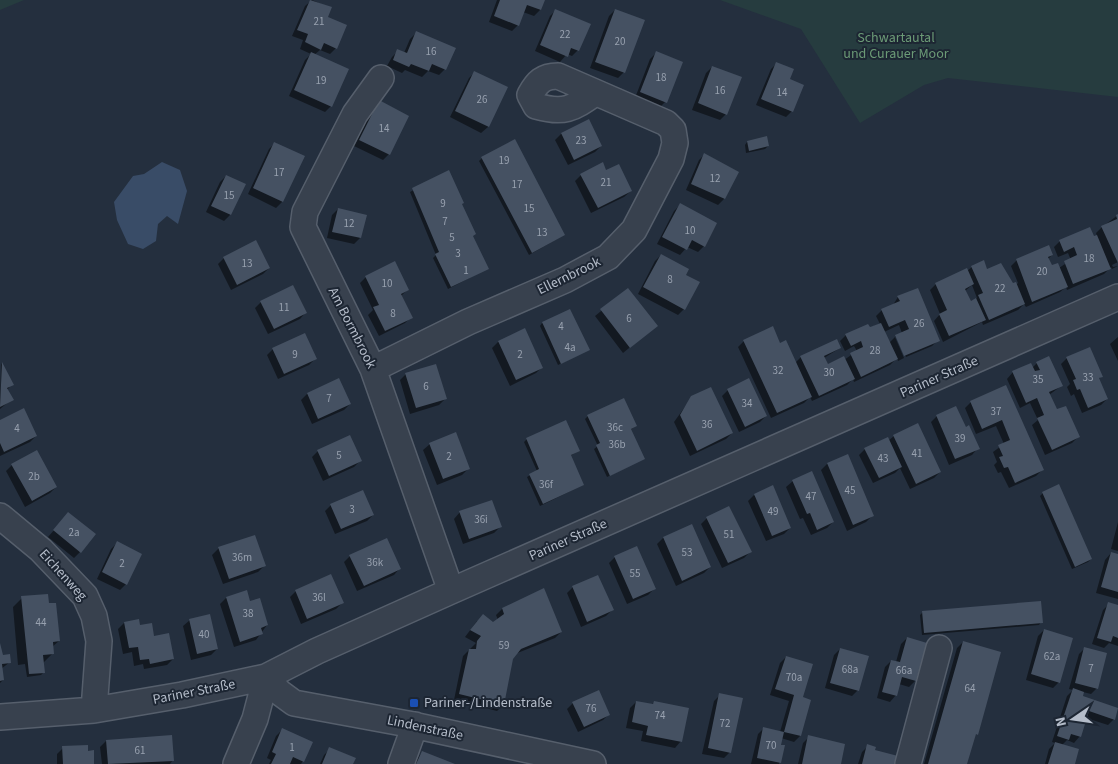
<svg xmlns="http://www.w3.org/2000/svg" width="1118" height="764" viewBox="0 0 1118 764" font-family="'Source Sans 3',sans-serif">
  <style>
    .green { fill: #263c3f }
    .water { fill: #394c67 }
    .shadow { fill: #0007; fill-rule: evenodd }
    .building { fill: #455162 }
    .lines { fill: none; stroke-linecap: round; stroke-linejoin: round }
    .minor-casing { stroke: #565f6c; stroke-width: 28 }
    .minor { stroke: #38414e; stroke-width: 25 }
    .transit-dot { fill: #1a4fb4; stroke: #1d2633; stroke-width: 2 }
    .labels { text-anchor: middle; dominant-baseline: central; stroke-width: 4; stroke-linejoin: round; paint-order: stroke }
    .number-label { font-size: 11px; fill: #98a1af }
    .park-label { font-size: 14px; fill: #6b9a76; stroke: #1d2633 }
    .street-label { font-size: 14px; fill: #b4bcc9; stroke: #1d2633 }
    .poi-label { font-size: 14px; fill: #b4bcc9; stroke: #1d2633; text-anchor: start }
  </style>
  <rect width="100%" height="100%" fill="#242f3e"/>
  <path class="green" d="M0,0H24L0,10Z
    M720,0H1118V97L948,78L924,85L860,123L801,29Z"/>
  <path class="water" d="M162,162L180,170L187,191L178,224L167,216L158,224L156,241L143,249L128,244L117,220L114,202L133,176L144,174Z"/>
  <path class="shadow" d="M312,0L330,8L326,18L336,48L330,54L320,50L314,55L331,106L325,112L289,96L305,60L311,54L300,49L303,40L292,36L305,6Z
    M497,0H543L540,10L534,16L523,12L518,25L512,31L489,22Z
    M556,10L578,50L572,56L567,54L560,62L535,51L550,16Z
    M615,10L624,72L618,78L590,68L609,16Z
    M416,33L445,69L439,75L428,71L422,77L405,70L402,73L387,66L392,57L398,51L404,53L410,39Z
    M656,53L665,102L659,108L635,98L650,59Z
    M777,63L788,80L792,111L786,117L756,105L771,69Z
    M712,67L726,114L720,120L692,110L706,73Z
    M475,72L506,88L488,127L481,133L450,117L469,78Z
    M379,102L389,154L383,160L354,146L373,108Z
    M588,121L601,146L595,152L568,165L555,140L561,134Z
    M747,142L768,146L765,149L746,153L745,145Z
    M275,143L303,157L282,202L276,208L248,194L269,149Z
    M705,154L737,172L724,199L718,205L686,190L699,160Z
    M482,158L564,235L529,255L479,161Z
    M448,172L472,237L487,269L448,289L433,258L436,255L410,192Z
    M606,172L631,191L624,197L591,213L575,181L581,175Z
    M226,176L244,185L230,215L224,221L206,212L220,182Z
    M680,205L704,246L698,252L687,247L680,255L657,244L674,211Z
    M338,209L360,238L354,244L327,238L332,215Z
    M1118,215V262L1112,265L1113,267L1118,266L1112,269L1111,267L1104,274L1067,290L1066,287L1060,292L1026,307L1024,304L1018,310L983,325L982,322L943,342L934,321L940,314L930,290L936,284L967,271L972,267L986,270L1016,285L1018,283L1011,266L1017,260L1052,255L1048,259L1051,267L1059,268L1071,260L1068,253L1058,257L1054,247L1060,241L1093,238L1097,236L1096,233L1102,227ZM972,285L977,298L970,303L965,291Z
    M661,255L684,276V309L678,315L638,294L655,261Z
    M224,258L269,268L263,274L231,290L218,264Z
    M394,263L407,290L401,296L411,317L405,323L379,336L368,315L373,310L360,283L366,277Z
    M628,289L656,326L623,353L595,316Z
    M898,297L938,340L932,346L906,357L897,337H895L902,333L899,325L884,332L889,343L895,337L904,358L898,361L897,358L890,365L854,382L853,379L847,385L812,401L810,397L804,403L771,418L738,347L744,341L780,344L795,363L801,357L840,348L824,358L827,365L844,360L857,351L854,346L845,351L840,341L846,335L880,324L876,316L882,310L893,305Z
    M261,302L306,312L300,319L268,334L255,308Z
    M542,323L588,350L558,365L540,326Z
    M524,330L542,367L536,373L510,386L492,348L498,342Z
    M1118,337V361L1110,344Z
    M273,349L315,359L309,365L278,379L267,355Z
    M1067,358L1102,376L1098,379L1107,399L1101,405L1082,413L1074,394L1071,396L1067,387L1070,384L1061,364Z
    M1,363L12,384L7,390L12,399L0,409Z
    M1037,363L1061,386L1049,395L1056,411L1078,437L1072,443L1045,455L1032,425L1038,420L1030,403L1020,408L1007,379L1013,372L1032,368Z
    M406,374L445,399L439,405L410,414L400,380Z
    M1005,387L1042,470L1036,476L1009,488L1001,472L998,473L994,465L997,462L993,452L1004,444L996,426L976,434L965,408L971,402Z
    M728,390L766,416L760,422L739,432L722,396Z
    M307,394L350,404L344,410L312,424L301,400Z
    M692,397L732,433L726,439L690,456L674,422Z
    M588,416L636,426L630,430L643,459L607,477L594,449L598,446L585,419Z
    M937,416L965,429L978,448L972,455L949,465L931,422Z
    M0,421L36,436L30,442L0,456Z
    M894,436L940,472L934,478L910,489L900,468L895,473L873,483L859,455L865,449L888,441Z
    M527,439L578,451L570,456L583,485L540,506L527,477L537,471L524,442Z
    M430,444L468,469L462,475L437,485L423,450Z
    M318,451L360,461L354,467L323,481L312,457Z
    M847,456L872,516L866,522L847,531L821,470L827,464Z
    M12,465L56,487L50,493L25,507L6,471Z
    M793,481L833,522L827,528L811,535L803,518L800,519L786,487Z
    M1043,493L1091,559L1088,562L1072,569L1040,496Z
    M754,495L790,528L784,534L766,541L748,501Z
    M331,505L373,515L367,521L335,534L325,511Z
    M460,512L500,527L494,533L463,544L454,519Z
    M68,514L80,552L74,558L48,537Z
    M707,518L750,552L744,558L722,568L701,524Z
    M1118,522V551L1111,549Z
    M691,526L710,567L704,573L676,586L657,544L663,538Z
    M117,543L126,584L120,590L97,579L111,549Z
    M219,548L264,566L258,572L223,584L212,555Z
    M1111,553L1118,555V599L1096,593L1105,560Z
    M350,556L400,568L394,575L357,591L344,562Z
    M615,557L654,589L648,595L627,604L609,563Z
    M573,587L612,610L606,616L581,627L567,593Z
    M544,590L561,632L555,638L515,654L512,658L503,705L497,711L454,700L463,656L476,643L465,637L477,621L493,624L498,620L496,615L502,609Z
    M296,591L342,603L336,609L301,624L290,597Z
    M22,598L48,605L59,641L52,647L53,653L43,663L44,672L41,675L27,677L25,664L18,665L13,607Z
    M226,598L250,603L267,625L256,640L234,647L220,604Z
    M1109,604L1118,606V646L1109,643L1104,648L1092,644L1103,610Z
    M923,612L1041,622L1039,625L922,635L920,615Z
    M190,620L217,649L211,655L191,660L183,626Z
    M124,623L139,627L153,638L173,659L167,665L144,669L143,664L134,666L132,652L123,654L118,629Z
    M1044,630L1059,682L1053,688L1026,680L1038,636Z
    M907,638L926,644L915,681L909,687L899,684L896,695L890,702L877,698L885,667L891,661L896,662L901,644Z
    M963,642L966,764H924L957,648Z
    M1085,648L1097,688L1091,694L1083,692L1081,697L1114,719L1108,725L1086,718L1080,736L1074,743L1067,740L1062,745L1073,764H1045L1049,749L1055,743L1052,742L1067,696L1073,690L1069,689L1079,654Z
    M840,649L858,690L852,696L825,688L834,655Z
    M0,650L2,656L10,662L1,669L3,680L0,683Z
    M786,657L801,698L800,736L794,742L781,738L779,764H751L758,734L764,728L780,732L789,701L770,695L780,663Z
    M720,695L730,752L724,758L702,754L714,701Z
    M636,702L651,705L655,702L681,741L675,748L641,741L643,731L626,728L630,708Z
    M573,703L609,714L603,720L578,732L567,709Z
    M282,730L303,761L301,764H269L271,760L267,758L276,736Z
    M809,737L839,764H798L803,743Z
    M106,741L173,760L170,764H102L100,747Z
    M868,746L873,751L894,764H858L862,752Z
    M63,748L87,752L93,764H57V754Z
    M330,749L352,764H320L324,755Z
    M422,752L452,764H414Z"/>
  <path class="building" d="M310,0L332,7L328,17L347,25L337,49L324,43L321,50L305,42L308,34L297,30Z
    M500,0H545L541,10L527,5L519,26L494,16Z
    M555,9L591,24L579,51L571,48L568,57L540,45Z
    M615,9L645,20L625,73L595,62Z
    M416,31L456,48L446,70L432,64L429,71L411,64L409,67L393,60L397,49L407,53Z
    M656,51L683,62L667,103L640,92Z
    M311,52L349,69L332,107L294,90Z
    M776,62L794,69L790,79L804,85L793,112L761,99Z
    M712,66L742,77L727,115L698,103Z
    M474,71L508,87L489,127L455,111Z
    M379,100L409,116L390,155L359,140Z
    M589,119L602,146L574,160L561,133Z
    M767,136L769,146L749,151L747,141Z
    M515,139L565,235L532,253L481,157Z
    M274,142L305,156L283,202L253,188Z
    M704,153L739,172L725,199L691,184Z
    M603,162L606,170L619,164L632,191L598,208L580,174Z
    M449,170L464,203L462,204L476,234L473,236L489,269L451,287L435,254L439,252L412,188Z
    M226,175L246,184L231,215L211,206Z
    M680,203L717,223L705,247L692,240L687,250L662,237Z
    M338,208L367,215L361,238L332,232Z
    M1118,214V263L1101,226L1117,219L1116,215Z
    M1090,227L1094,236L1097,235L1111,269L1073,284L1064,261L1077,255L1074,247L1064,252L1059,240Z
    M256,240L270,268L237,285L223,257Z
    M1049,245L1053,255L1048,257L1052,265L1058,263L1068,287L1032,302L1016,259Z
    M661,254L689,269L686,275L700,282L685,310L643,287Z
    M984,260L987,269L1001,263L1013,283L1016,282L1025,304L989,320L978,295L983,293L971,266Z
    M395,261L409,290L401,294L413,318L385,331L373,307L379,305L365,276Z
    M967,268L974,284L965,289L971,301L976,298L986,320L949,336L939,314L947,310L935,283Z
    M293,285L307,313L274,329L260,301Z
    M628,288L658,326L630,348L600,309Z
    M918,288L940,341L904,356L895,335L909,329L905,320L889,327L881,309L900,301L897,296Z
    M570,309L590,350L561,364L542,322Z
    M881,323L898,359L861,377L850,353L863,347L861,341L851,346L845,334L868,324L870,327Z
    M773,326L780,343L786,340L812,397L777,413L743,340Z
    M525,328L543,368L516,380L498,341Z
    M305,333L317,359L284,374L272,348Z
    M837,339L841,348L824,356L828,364L844,356L855,379L819,396L800,356Z
    M1090,347L1103,377L1099,378L1108,399L1088,408L1080,389L1077,390L1073,380L1076,379L1066,357Z
    M1049,356L1063,386L1049,392L1057,409L1066,406L1080,437L1052,450L1037,418L1044,415L1037,398L1026,403L1012,371L1031,363L1035,371L1040,370L1036,362Z
    M2,362L14,385L7,388L14,400L0,407Z
    M436,364L447,399L416,408L405,373Z
    M339,378L351,404L318,419L307,393Z
    M749,378L767,416L745,427L727,389Z
    M1006,385L1044,470L1015,483L1008,467L1004,468L999,457L1003,456L998,445L1010,440L1002,420L982,429L970,401Z
    M711,387L733,433L697,451L680,415L691,396Z
    M624,398L637,426L631,429L645,459L610,476L596,445L600,443L587,415Z
    M956,406L966,427L969,425L980,449L955,459L936,415Z
    M24,408L37,436L4,452L0,443V420Z
    M566,420L580,451L571,455L584,485L543,504L529,474L539,469L526,438Z
    M918,423L941,472L916,484L893,435Z
    M456,432L470,469L443,479L429,443Z
    M350,435L362,461L329,476L317,450Z
    M888,437L902,467L879,478L864,448Z
    M37,450L57,487L32,501L11,464Z
    M848,454L874,516L853,525L827,463Z
    M812,471L834,522L817,530L810,513L807,514L792,480Z
    M1059,484L1092,559L1075,567L1042,492Z
    M773,485L791,528L772,536L754,494Z
    M363,490L374,515L341,529L330,504Z
    M492,500L502,527L469,539L459,511Z
    M729,506L752,552L728,563L706,517Z
    M68,512L96,534L81,553L53,530Z
    M692,524L711,567L682,581L663,537Z
    M255,535L266,566L229,579L218,547Z
    M387,538L401,569L364,586L349,555Z
    M117,541L142,554L127,585L102,572Z
    M637,546L656,589L633,599L614,556Z
    M1111,552L1118,554V592L1101,587Z
    M331,574L344,603L307,619L295,590Z
    M598,575L614,610L587,622L572,586Z
    M544,588L562,632L521,649L513,659L504,705L459,694L469,649H476L477,641L481,636L470,630L483,614L493,622L504,614L502,608Z
    M247,590L250,601L260,598L268,625L261,628L263,634L240,642L226,597Z
    M48,594L49,603H56L60,641L53,642L54,654L43,655L45,673L29,674L21,596Z
    M1041,601L1043,623L924,633L922,611Z
    M1108,602L1118,605V638L1113,636L1111,642L1097,638Z
    M210,614L218,649L197,654L189,619Z
    M139,619L140,625L152,623L154,636L169,633L174,659L150,664L149,659L140,660L138,647L129,648L124,622Z
    M1044,629L1073,638L1060,683L1031,674Z
    M907,637L927,643L916,681L902,677L897,696L882,692L891,660L900,662Z
    M963,641L1001,652L978,735L976,734L967,764H928Z
    M0,643L3,655L10,654L11,663L2,664L4,680L0,681Z
    M1084,647L1107,653L1098,689L1075,683Z
    M840,648L869,656L859,691L830,683Z
    M786,656L813,664L803,697L811,700L801,736L784,732L781,745H785L781,763L757,758L763,727L784,732L794,695L775,689Z
    M1073,688L1084,692L1083,696L1118,708L1115,720L1089,711L1081,737L1071,734L1069,740L1057,736Z
    M599,690L610,715L584,727L572,702Z
    M719,693L743,698L731,753L708,748Z
    M636,701L653,704L654,701L689,708L682,742L646,735L648,726L632,722Z
    M282,728L313,742L304,762L293,757L290,764H271L276,754L272,752Z
    M172,735L174,761L108,764L106,740Z
    M808,735L845,744L841,764H802Z
    M1055,742L1079,749L1075,764H1048Z
    M867,744L876,747L875,750L898,756L896,764H862Z
    M88,745V751L94,750V764H63L62,746Z
    M329,747L356,758L353,764H322Z
    M422,751L455,764H416Z"/>
  <g class="lines">
    <defs>
      <path id="minor" d="M381,78L355,114L305,212L303,227L373,369L451,591
        M373,369L468,322L565,280L608,257L634,230L671,159L675,143L673,130L666,123L558,76C543,76 537,82 530,95L536,106C564,114 572,109 595,93
        M0,516L41,550L85,596L94,616L99,641L94,710
        M266,677L279,692L294,703L408,724L593,764
        M0,717L94,710L182,695L266,677L317,651L451,591L1118,297
        M236,764L255,719L266,677
        M401,764L415,725
        M908,764L939,648"/>
    </defs>
    <use href="#minor" class="minor-casing"/>
    <use href="#minor" class="minor"/>
  </g>
  <rect class="transit-dot" x="409" y="698" width="10" height="10" rx="2.5"/>
  <g class="labels">
    <g class="number-label">
      <text x="319" y="21">21</text>
      <text x="565" y="34">22</text>
      <text x="620" y="41">20</text>
      <text x="431" y="51">16</text>
      <text x="661" y="77">18</text>
      <text x="321" y="80">19</text>
      <text x="720" y="90">16</text>
      <text x="782" y="92">14</text>
      <text x="482" y="99">26</text>
      <text x="384" y="128">14</text>
      <text x="581" y="140">23</text>
      <text x="504" y="160">19</text>
      <text x="279" y="172">17</text>
      <text x="715" y="178">12</text>
      <text x="606" y="182">21</text>
      <text x="517" y="184">17</text>
      <text x="229" y="195">15</text>
      <text x="443" y="203">9</text>
      <text x="529" y="208">15</text>
      <text x="445" y="221">7</text>
      <text x="349" y="223">12</text>
      <text x="690" y="230">10</text>
      <text x="542" y="232">13</text>
      <text x="452" y="237">5</text>
      <text x="458" y="253">3</text>
      <text x="1089" y="258">18</text>
      <text x="247" y="263">13</text>
      <text x="466" y="270">1</text>
      <text x="1042" y="271">20</text>
      <text x="670" y="279">8</text>
      <text x="387" y="283">10</text>
      <text x="1000" y="288">22</text>
      <text x="284" y="307">11</text>
      <text x="393" y="313">8</text>
      <text x="629" y="318">6</text>
      <text x="919" y="323">26</text>
      <text x="561" y="326">4</text>
      <text x="570" y="347">4a</text>
      <text x="875" y="350">28</text>
      <text x="295" y="354">9</text>
      <text x="520" y="354">2</text>
      <text x="778" y="370">32</text>
      <text x="829" y="372">30</text>
      <text x="1088" y="377">33</text>
      <text x="1038" y="379">35</text>
      <text x="426" y="386">6</text>
      <text x="329" y="398">7</text>
      <text x="747" y="403">34</text>
      <text x="996" y="411">37</text>
      <text x="707" y="424">36</text>
      <text x="615" y="427">36c</text>
      <text x="17" y="428">4</text>
      <text x="960" y="438">39</text>
      <text x="617" y="444">36b</text>
      <text x="917" y="453">41</text>
      <text x="339" y="455">5</text>
      <text x="449" y="456">2</text>
      <text x="883" y="458">43</text>
      <text x="34" y="476">2b</text>
      <text x="546" y="484">36f</text>
      <text x="850" y="490">45</text>
      <text x="811" y="496">47</text>
      <text x="352" y="509">3</text>
      <text x="773" y="511">49</text>
      <text x="481" y="519">36i</text>
      <text x="74" y="532">2a</text>
      <text x="729" y="534">51</text>
      <text x="687" y="552">53</text>
      <text x="242" y="557">36m</text>
      <text x="375" y="562">36k</text>
      <text x="122" y="563">2</text>
      <text x="635" y="573">55</text>
      <text x="319" y="597">36l</text>
      <text x="248" y="613">38</text>
      <text x="41" y="622">44</text>
      <text x="204" y="634">40</text>
      <text x="504" y="645">59</text>
      <text x="1052" y="656">62a</text>
      <text x="1091" y="668">7</text>
      <text x="850" y="669">68a</text>
      <text x="904" y="670">66a</text>
      <text x="794" y="677">70a</text>
      <text x="970" y="688">64</text>
      <text x="591" y="708">76</text>
      <text x="660" y="715">74</text>
      <text x="725" y="723">72</text>
      <text x="771" y="745">70</text>
      <text x="292" y="747">1</text>
      <text x="140" y="750">61</text>
    </g>
    <g class="park-label">
      <text x="896" y="38">Schwartautal<tspan x="896" dy="16">und Curauer Moor</tspan></text>
    </g>
    <g class="street-label">
      <text transform="translate(569 276) rotate(-26)">Ellernbrook</text>
      <text transform="translate(352 328) rotate(63)">Am Bormbrook</text>
      <text transform="translate(939 377) rotate(-24)">Pariner Straße</text>
      <text transform="translate(568 540) rotate(-24)">Pariner Straße</text>
      <text transform="translate(63 575) rotate(48)">Eichenweg</text>
      <text transform="translate(194 692) rotate(-11)">Pariner Straße</text>
      <text transform="translate(425 728) rotate(12)">Lindenstraße</text>
    </g>
    <g class="poi-label">
      <text x="424" y="703">Pariner-/Lindenstraße</text>
    </g>
  </g>
  <g transform="translate(1073 719) rotate(257)" stroke="#1d2633" stroke-width="4" paint-order="stroke">
  <path d="M0-4L9 19L0 12L-9 19Z" fill="#b4bcc9"/>
  <text y="-8" font-size="14" font-weight="bold" text-anchor="middle" fill="#b4bcc9">N</text>
  </g>
</svg>
